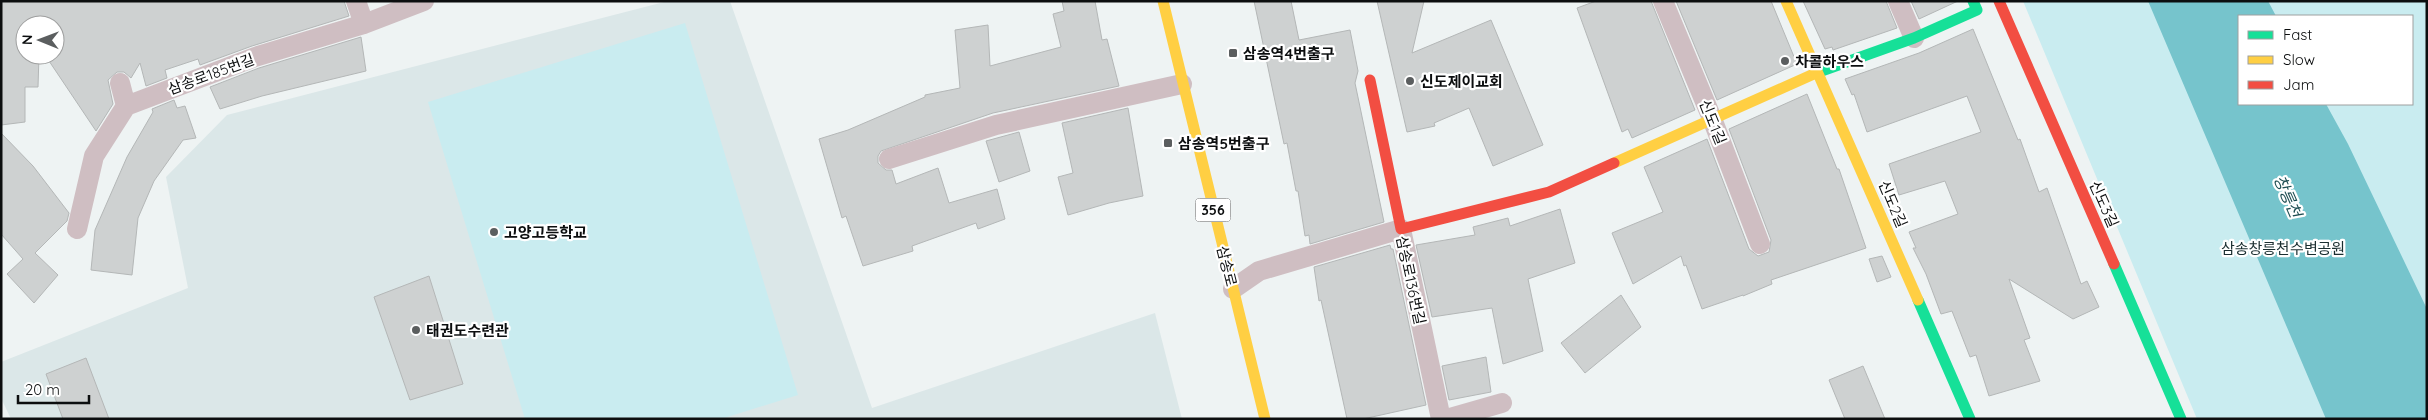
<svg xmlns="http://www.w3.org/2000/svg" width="2428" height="420" viewBox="0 0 2428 420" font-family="Quicksand,'Noto Sans KR',sans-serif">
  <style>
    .built { fill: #dbe7e8 }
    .green { fill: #c9ecf0; fill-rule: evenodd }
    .water { fill: #76c4cc }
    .building { fill: #ced1d1; stroke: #b4b7b7 }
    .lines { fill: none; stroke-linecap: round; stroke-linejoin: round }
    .street { stroke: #cfbec2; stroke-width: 20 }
    .fast { stroke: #16e098; stroke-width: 11 }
    .slow { stroke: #ffcf43; stroke-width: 11 }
    .jam { stroke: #f24e42; stroke-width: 11 }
    .poi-dot { fill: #5b5e5f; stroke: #fff; stroke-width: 2 }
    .labels { text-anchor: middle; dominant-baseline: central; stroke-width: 4.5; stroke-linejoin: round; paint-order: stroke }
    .shield { fill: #fff; stroke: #555657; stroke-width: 1 }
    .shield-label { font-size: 14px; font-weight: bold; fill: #0c0e0f }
    .poi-label { font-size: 15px; font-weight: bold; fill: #0c0e0f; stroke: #fff; text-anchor: start }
    .street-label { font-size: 15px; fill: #0c0e0f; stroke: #fff }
    .park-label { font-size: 15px; fill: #1a2e30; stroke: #fff }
    .water-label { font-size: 16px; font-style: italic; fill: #1c4c51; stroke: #fff }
  </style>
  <rect width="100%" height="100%" fill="#eef3f3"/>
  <path class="built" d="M668,1H730L872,408L1155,313L1182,419H11L1,398V362L188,288L166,177L227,115Z"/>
  <path class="green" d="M2023,1H2427V419H2197ZM2239,16H2412V104H2239Z
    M685,23L798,395L721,419H525L428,102Z"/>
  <path class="water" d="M2148,1H2268L2276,16H2239V104H2326L2348,144L2427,309V419H2326Z"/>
  <path class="building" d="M1,1H344L349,16L252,46L200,65L198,59L165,70L167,78L146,86L140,63L131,78L124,72H117L108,80L113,104L96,131L45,55H55V25H25V55H39L38,87H25V122L1,125Z
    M1062,1H1095L1102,40L1107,39L1119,86L993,113L881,151L878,156V163L886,170H892L896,184L938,168L949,203L997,189L1005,219L978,229L976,223L912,246L913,251L863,266L846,216L842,218L819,139L848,130L925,97V95L960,88L955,30L988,25L990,66L1061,47L1053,14L1064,11Z
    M1254,1H1291L1299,40L1350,30L1358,71L1355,83L1384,222L1310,244L1309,235L1305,236L1298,191H1296L1287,143L1284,144Z
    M1377,1H1424L1412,53L1491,20L1543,145L1493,166L1469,108L1434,123L1435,126L1407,132Z
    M1596,1H1651L1695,110L1632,138L1628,129L1622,132L1577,8Z
    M1676,1H1771L1797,64L1717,100Z
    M1803,1H1886L1897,28L1833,50L1832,47L1825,49Z
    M1911,1H1958L1919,19Z
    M1973,29L2018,140L2020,139L2039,192L2047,188L2081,284L2087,281L2099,307L2073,319L2009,279L2030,338L2024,340L2040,381L1989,396L1976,355L1970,357L1952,311L1941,314L1926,274L1913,248H1916L1909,232L1958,214L1945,181L1899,195L1889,164L1981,132L1967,96L1867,132L1854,94L1852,95L1845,79L1919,53Z
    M361,37L366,71L262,96L220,109L210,87L259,68Z
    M1807,94L1837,169H1839L1866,248L1771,280L1772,284L1743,296V295L1702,309L1686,265L1684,266L1681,256L1633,284L1612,233L1663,212L1644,167L1707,139L1749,249L1758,256L1769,252L1771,240L1729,129Z
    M174,100L177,108L185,106L196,138L183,140L154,181L138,218L132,275L91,270L95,230L127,157L153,112L152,109Z
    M1128,108L1143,196L1109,203L1068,215L1058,177L1073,173L1062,123Z
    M1019,132L1030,171L999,182L986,141Z
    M1,133L33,166L69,213L67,221L35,253L58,275L34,303L7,274L23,259L1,234Z
    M1560,209L1575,263L1528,279L1543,351L1503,364L1492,308L1432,317L1416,245L1475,235L1473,227L1508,218L1510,226Z
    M1390,245L1391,249H1393L1426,405L1363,419H1347L1321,300L1319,301L1314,267Z
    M1882,256L1891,277L1877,282L1869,259Z
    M429,276L463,384L410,400L374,297Z
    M1621,295L1641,327L1585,373L1561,343Z
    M1486,357L1491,392L1449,400L1442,366Z
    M86,358L109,419H63L46,374Z
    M1863,366L1885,419H1845L1829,380Z"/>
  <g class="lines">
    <path class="street" d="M356,1L364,24
      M1663,1L1713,121L1760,244
      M1898,1L1914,38
      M120,83L126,106
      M889,159L996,125L1182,84
      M77,229L94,156L126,106L255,57L364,24L424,1
      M1233,289L1259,271L1401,229L1441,419
      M1446,419L1502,403"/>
    <path class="fast" d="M1816,73L1914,38L1977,10L1973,1
      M2114,264L2181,419
      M1918,300L1970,419"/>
    <path class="slow" d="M1163,1L1265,419
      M1786,1L1918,300
      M1614,163L1816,73"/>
    <path class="jam" d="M1999,1L2114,264
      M1370,80L1401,229L1549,192L1614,163"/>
  </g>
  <g class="poi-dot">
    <rect x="1228" y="48" width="10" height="10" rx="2.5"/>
    <circle cx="1785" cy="61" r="5"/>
    <circle cx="1410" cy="81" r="5"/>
    <rect x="1163" y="138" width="10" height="10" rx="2.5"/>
    <circle cx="494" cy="232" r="5"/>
    <circle cx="416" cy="330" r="5"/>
  </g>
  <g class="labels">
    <rect class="shield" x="1195.5" y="198.5" width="35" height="23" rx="4"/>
    <g class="shield-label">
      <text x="1213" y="210">356</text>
    </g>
    <g class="poi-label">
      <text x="1243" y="53">삼송역4번출구</text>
      <text x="1795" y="61">차콜하우스</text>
      <text x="1420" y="81">신도제이교회</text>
      <text x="1178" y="143">삼송역5번출구</text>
      <text x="504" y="232">고양고등학교</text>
      <text x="426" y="330">태권도수련관</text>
    </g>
    <g class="street-label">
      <text transform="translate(211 74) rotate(-20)">삼송로185번길</text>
      <text transform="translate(1713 122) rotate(68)">신도1길</text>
      <text transform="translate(1893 204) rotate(67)">신도2길</text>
      <text transform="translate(2104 204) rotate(66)">신도3길</text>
      <text transform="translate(1227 266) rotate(76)">삼송로</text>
      <text transform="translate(1411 280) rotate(78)">삼송로136번길</text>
    </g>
    <g class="park-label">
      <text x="2283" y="248">삼송창릉천수변공원</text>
    </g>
    <g class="water-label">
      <text transform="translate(2288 196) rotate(66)">창릉천</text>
    </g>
  </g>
  <rect width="2428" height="420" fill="none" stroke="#0c0e0f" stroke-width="5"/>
  <rect x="2238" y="15" width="175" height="90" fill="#ffffff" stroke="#9e9f9f"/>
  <rect x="2248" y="31" width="25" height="8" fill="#16e098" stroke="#9e9f9f"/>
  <text x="2283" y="40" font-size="15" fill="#0c0e0f">Fast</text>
  <rect x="2248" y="56" width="25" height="8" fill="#ffcf43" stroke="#9e9f9f"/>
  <text x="2283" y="65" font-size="15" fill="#0c0e0f">Slow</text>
  <rect x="2248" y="81" width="25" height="8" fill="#f24e42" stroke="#9e9f9f"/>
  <text x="2283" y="90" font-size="15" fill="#0c0e0f">Jam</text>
  <g transform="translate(40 40) rotate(271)"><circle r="24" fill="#ffffff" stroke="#9e9f9f"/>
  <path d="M0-4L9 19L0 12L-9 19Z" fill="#5b5e5f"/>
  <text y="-8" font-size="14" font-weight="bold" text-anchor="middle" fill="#0c0e0f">N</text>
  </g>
  <path d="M18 395v8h71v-8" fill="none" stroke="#0c0e0f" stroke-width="2.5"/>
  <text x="25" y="395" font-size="15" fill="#0c0e0f" stroke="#ffffff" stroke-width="4" paint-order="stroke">20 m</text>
</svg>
